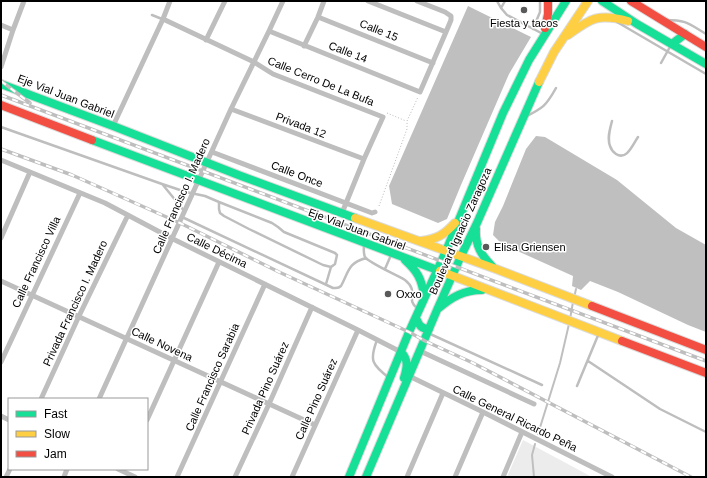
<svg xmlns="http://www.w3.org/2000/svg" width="707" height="478" viewBox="0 0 707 478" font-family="Arial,sans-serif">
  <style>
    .green { fill: #ececec }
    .water { fill: #bfbfbf }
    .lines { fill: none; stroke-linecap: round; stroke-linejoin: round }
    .stream { stroke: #bfbfbf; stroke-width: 2 }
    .fast-casing { stroke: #dbdbdb; stroke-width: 10 }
    .slow-casing { stroke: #dbdbdb; stroke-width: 10 }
    .jam-casing { stroke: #dbdbdb; stroke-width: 10 }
    .path { stroke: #b9b9b9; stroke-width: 1; stroke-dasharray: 1 2; stroke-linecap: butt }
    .lane { stroke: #bebebe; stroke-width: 2.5 }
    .street { stroke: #bebebe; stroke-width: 5 }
    .fast { stroke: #16e098; stroke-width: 8 }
    .slow { stroke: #ffcf43; stroke-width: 8 }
    .jam { stroke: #f24e42; stroke-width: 8 }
    .rail-casing { stroke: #bebebe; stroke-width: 3.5 }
    .rail { stroke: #fff; stroke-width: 2; stroke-dasharray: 6; stroke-linecap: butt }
    .poi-dot { fill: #595959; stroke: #fff; stroke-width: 1.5 }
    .labels { text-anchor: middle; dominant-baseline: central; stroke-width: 3; stroke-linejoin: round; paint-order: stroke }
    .poi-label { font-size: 11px; fill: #000; stroke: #fff; text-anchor: start }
    .street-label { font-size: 11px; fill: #000; stroke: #fff }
  </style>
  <rect width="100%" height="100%" fill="#fff"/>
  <path class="green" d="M523,440L592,477H507Z"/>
  <path class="water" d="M468,6L531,37L509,74L461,185L447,219L438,223L392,204L389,186Z
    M536,136L545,137L617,180L676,228L706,245V332L688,325L618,292L590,281L581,290L572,286L573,276L502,244L493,235L495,222L503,206L526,149Z"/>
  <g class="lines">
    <path class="stream" d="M574,298L576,289
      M570,319L573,302
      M538,434L560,363L569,324
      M534,477L532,455L535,444"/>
    <defs>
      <path id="fast" d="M602,1L637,24L706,64
        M672,44L685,34
        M1,84L113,126L241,176L355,218
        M92,140L440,271
        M476,229C475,245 481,255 492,266
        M405,260C417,271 422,279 424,296
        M439,308C452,297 464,290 482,290
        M416,318C419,325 421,329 429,329
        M401,352C409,360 407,368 404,378
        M349,477L409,332L446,251L503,113L529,60L566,1
        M366,477L437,310L461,256L477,223L539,82"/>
      <path id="slow" d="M568,35C591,18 599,13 628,21
        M539,82L554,52L588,1
        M355,218L496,269L592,306
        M421,241C437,239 444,235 455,223
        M440,271L622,341"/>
      <path id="jam" d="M631,1L706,47
        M545,28L548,14V1
        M1,105L92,140
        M592,306L706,350
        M622,341L706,373"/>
    </defs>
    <use href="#fast" class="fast-casing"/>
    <use href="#slow" class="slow-casing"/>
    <use href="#jam" class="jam-casing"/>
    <path class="path" d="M387,113L406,121
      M379,206L407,129V121L418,97"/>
    <path class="lane" d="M497,1L501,8L507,15L543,34
      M501,8L505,1
      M152,15L162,19
      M666,20C687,20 689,24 706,34
      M617,22L706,74
      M533,29L540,12V1
      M661,63L671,45
      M525,117C543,108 546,106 556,88
      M612,121C610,129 607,138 610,146C611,149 613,152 616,154C627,161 633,144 638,137
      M1,127L162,184L186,192L205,196L219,202L272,223L278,227L284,232L335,253L337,255L335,264L331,267L323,265L249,229L224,216L220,213L219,209V202
      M163,185L185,212
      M182,217L333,288C337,288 338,289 341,286C349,271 348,263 366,258
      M364,244C364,248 363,253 365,257C369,263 397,275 405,280C420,292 405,299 417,308
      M385,269L391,255
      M326,284L331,267
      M428,333L542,385
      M377,340C369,361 372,364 389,378
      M588,361L660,409L706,432
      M577,386L599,333"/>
    <path class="street" d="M368,1L446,32
      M318,17L433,63
      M163,19L254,62L273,74L383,117L364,159L342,213
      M1,25L13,30L1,67
      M13,30L24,1
      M269,31L420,92L446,32L451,20V16L445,12L417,1
      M206,40L225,1
      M304,46L318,17L324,1
      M231,109L364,159
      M113,126L163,19L170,1
      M212,152L372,213L375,212
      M1,160L105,203L173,239L358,330L401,352
      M1,238L30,172
      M1,281L315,425
      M420,351L534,404
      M1,362L80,193
      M409,376L483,412L612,477
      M41,399L79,316L128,215
      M99,399L231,109L269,31L283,1
      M1,416L9,420
      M147,420L219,262
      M118,469L135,477
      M6,477L10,469
      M64,477L67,469
      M177,477L265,284
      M235,477L269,404L312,307
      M292,477L358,330
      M407,477L443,393
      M455,477L483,412
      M503,477L522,432"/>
    <use href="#fast" class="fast"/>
    <use href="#slow" class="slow"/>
    <use href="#jam" class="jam"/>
    <defs>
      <path id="rail" d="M1,81L30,103
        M1,95L706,361
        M1,149L72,175L180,223L279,272L409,332L425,341L473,363L691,477"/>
    </defs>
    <use href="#rail" class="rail-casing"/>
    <use href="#rail" class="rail"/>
  </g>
  <g class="poi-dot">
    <circle cx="524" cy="10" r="4"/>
    <circle cx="486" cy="247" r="4"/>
    <circle cx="388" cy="294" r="4"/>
  </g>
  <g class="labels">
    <g class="poi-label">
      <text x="524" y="23" text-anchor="middle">Fiesta y tacos</text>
      <text x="494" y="247">Elisa Griensen</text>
      <text x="396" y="294">Oxxo</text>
    </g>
    <g class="street-label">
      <text transform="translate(379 30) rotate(22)">Calle 15</text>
      <text transform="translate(348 52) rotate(21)">Calle 14</text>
      <text transform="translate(321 81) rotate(22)">Calle Cerro De La Bufa</text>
      <text transform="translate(66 96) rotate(21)">Eje Vial Juan Gabriel</text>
      <text transform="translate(301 125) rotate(21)">Privada 12</text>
      <text transform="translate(297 174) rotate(21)">Calle Once</text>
      <text transform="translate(181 196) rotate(-66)">Calle Francisco I. Madero</text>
      <text transform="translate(357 229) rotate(20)">Eje Vial Juan Gabriel</text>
      <text transform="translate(460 231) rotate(-66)">Boulevard Ignacio Zaragoza</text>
      <text transform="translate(217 250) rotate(26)">Calle Décima</text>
      <text transform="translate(36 262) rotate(-65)">Calle Francisco Villa</text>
      <text transform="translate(75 303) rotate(-65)">Privada Francisco I. Madero</text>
      <text transform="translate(162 344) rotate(25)">Calle Novena</text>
      <text transform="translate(212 377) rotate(-66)">Calle Francisco Sarabia</text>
      <text transform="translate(265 388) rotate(-66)">Privada Pino Suárez</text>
      <text transform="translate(316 399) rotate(-66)">Calle Pino Suárez</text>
      <text transform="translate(515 418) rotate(26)">Calle General Ricardo Peña</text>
    </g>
  </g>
  <rect width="707" height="478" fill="none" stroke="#000000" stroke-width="4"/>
  <rect x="8" y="398" width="140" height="72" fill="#ffffff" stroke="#999999"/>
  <rect x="16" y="411" width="20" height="6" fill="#16e098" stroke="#999999"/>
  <text x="44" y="418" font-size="12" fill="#000000">Fast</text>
  <rect x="16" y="431" width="20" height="6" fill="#ffcf43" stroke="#999999"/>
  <text x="44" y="438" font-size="12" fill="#000000">Slow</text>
  <rect x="16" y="451" width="20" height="6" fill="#f24e42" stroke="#999999"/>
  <text x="44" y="458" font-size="12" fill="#000000">Jam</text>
</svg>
